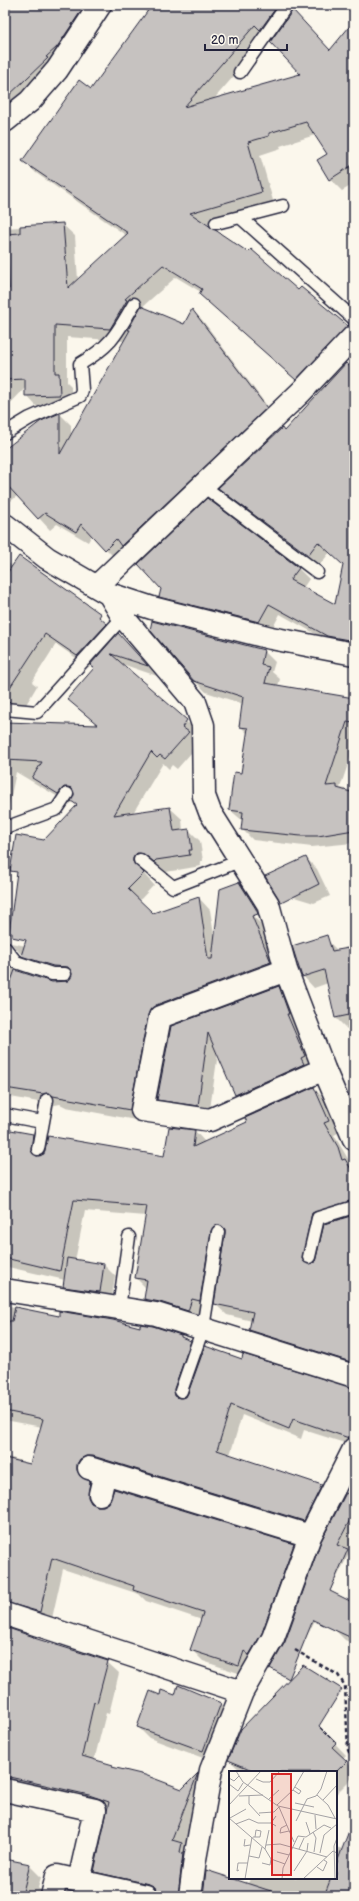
<svg xmlns="http://www.w3.org/2000/svg" width="359" height="1901" viewBox="0 0 359 1901" font-family="'Balsamiq Sans',sans-serif">
  <style>
    .shadow { fill: #0003; fill-rule: evenodd }
    .building { fill: #c6c2c0; stroke: #22223b }
    .lines { fill: none; stroke-linecap: round; stroke-linejoin: round }
    .lane-casing { stroke: #22223b; stroke-width: 15 }
    .street-casing { stroke: #22223b; stroke-width: 25 }
    .path { stroke: #22223b; stroke-width: 2.5; stroke-dasharray: 4 3; stroke-linecap: butt }
    .lane { stroke: #fbf7ec; stroke-width: 12 }
    .street { stroke: #fbf7ec; stroke-width: 22 }
    .inset-road { fill: none; stroke: #a4a2a5; stroke-width: 1 }
    .view { fill: #d62828; fill-opacity: 0.15; stroke: #d62828; stroke-width: 2 }
    .inset-edge { fill: none; stroke: #22223b; stroke-width: 2 }
  </style>
  <rect width="100%" height="100%" fill="#fbf7ec"/>
  <filter id="ink" filterUnits="userSpaceOnUse"><feTurbulence type="fractalNoise" baseFrequency=".025" numOctaves="2"/><feDisplacementMap in="SourceGraphic" scale="8" xChannelSelector="R" yChannelSelector="G"/><feConvolveMatrix kernelMatrix="1 2 1 2 8 2 1 2 1" color-interpolation-filters="sRGB"/></filter>
  <g filter="url(#ink)">
    <path class="shadow" d="M5,5H106L5,119Z
      M139,5H279L273,10L285,25L330,51L354,22V184L342,191L330,179L328,155L315,135L280,146L281,148L260,155L274,204L205,224L347,326L354,333L308,391L213,306L201,292L176,277L142,307L185,325L192,310L203,321L277,419L117,560L92,535L88,542L57,524L50,530L18,495L11,501L5,495V450L60,414L71,425V437L125,341L67,337V382L71,386V407L38,408L26,395V387L5,409V228L62,224L75,236L78,280L127,236L36,173L23,160L91,90L147,13ZM268,37L301,74L213,100Z
      M354,380V650L339,647L280,614L270,633L171,608L160,597L298,568L309,579L303,588L335,606L344,565L330,552L319,566L231,499L220,488L284,432Z
      M20,556L114,640L130,646L157,676L122,664L198,732L199,744L177,769L172,765L169,769L163,763L133,813L170,808L182,819L183,831L189,830L200,841L203,861H200L201,866L166,872L157,865L149,864L144,870V874L154,885L139,901L153,914L199,898L210,910L215,941L251,914L263,926L282,974L167,1016L141,1121L66,1107L60,1104L55,1105L5,1096V958L16,971L50,982H69L71,978L33,967L11,943L56,952L12,908L24,837L45,841L77,806L73,802L70,804L16,772L5,824V727L99,726L80,710L95,669L91,665L89,667L56,644L32,682L37,686L21,713L5,707V560L13,567Z
      M264,651L275,662L272,672L280,679L278,686L351,699L352,690L354,691V746L340,788L354,791V844L353,843L312,847L253,840L242,829L243,821L230,810L242,774L248,734L240,726L243,704L206,692L194,680Z
      M306,858L317,869L330,896L314,903L281,893Z
      M328,941L338,951L344,950L345,947L354,950V1039L350,1028L347,1029L336,1018L328,983L314,988L303,976Z
      M279,987L290,998L316,1067L247,1106L236,1094L218,1053L209,1116L169,1110L158,1099L172,1027Z
      M314,1088L325,1100L340,1132L334,1135L354,1169V1370L261,1341L250,1330L252,1321L227,1315L215,1304L226,1237L222,1243L200,1322L157,1311L145,1299L147,1289L136,1278L146,1216L85,1211L75,1261L104,1265L115,1276L111,1303L75,1297L64,1286L65,1280L8,1267L5,1282V1130L33,1135L44,1146L43,1155L164,1157L195,1131L205,1142L248,1123ZM320,1239H322L317,1260L314,1263Z
      M5,1305L60,1317L141,1328L181,1336L190,1342L203,1354L243,1360L354,1389V1446L304,1430L301,1439L242,1415L230,1455L321,1486L333,1497L315,1532L88,1476V1481L101,1494L99,1507L293,1545L305,1556L250,1677L203,1661L191,1649L202,1620L146,1601L139,1594L63,1569L51,1623L26,1615L15,1603L5,1580V1456L31,1464L42,1427L5,1420Z
      M348,1492L354,1494V1544L292,1665L286,1643L322,1541Z
      M354,1595V1644L345,1640L334,1629Z
      M34,1638L107,1662L119,1673L109,1714L106,1713L94,1761L182,1790L198,1774L209,1785L185,1847L193,1855L190,1895L149,1886L107,1883L95,1871L109,1809L5,1786V1648Z
      M161,1696H175L220,1704L232,1715L214,1762L149,1738L138,1727Z
      M354,1699V1708L350,1704Z
      M293,1700L346,1755L343,1758L354,1769V1776L336,1794V1772H242L229,1760Z
      M336,1847L354,1853V1896H205L248,1884L250,1878H336Z
      M5,1860L29,1865L41,1877L38,1888L48,1896H5Z"/>
    <path class="building" d="M5,5H85L57,47L46,57L48,58L5,99Z
      M152,5H278L260,30L255,25L184,107L300,74L270,42L293,10L330,50L354,21V164L329,180L317,160L327,154L306,122L269,133V136L248,142L262,192L190,213L248,252L251,249L298,290L301,287L348,326L296,380L199,294L202,289L163,265L125,299L127,300L110,329L55,325V373H59L60,395L25,396V379L5,380V289H9L6,234L20,233V226L63,223L68,288L128,233L22,161L79,80L91,89Z
      M141,306L184,324L192,309L267,408L121,546L116,539L105,550L81,524L76,532L45,513L38,519L5,483V449L41,421L60,413V454L130,330H128Z
      M346,363L354,371V641L327,636L269,604L259,622L159,597L161,589L138,564L207,498L299,568L290,580L335,604L343,565L318,542L308,555L218,488L282,428L284,431Z
      M19,556L101,614L99,617L107,624L77,656L45,634L5,695V576Z
      M152,621L264,650L261,665L269,667L265,683L354,698V723L347,722L326,786L337,785V788L354,793V830L318,836H301L241,830L243,812L229,810L234,772L241,773L248,728L239,727L243,697L194,681L150,630Z
      M118,633L148,666L111,654L187,720L182,727L189,732L165,759L160,755L157,758L151,752L114,815L170,807L174,831L189,829L192,850H189L190,855L156,860L154,862L144,854L137,853L133,858V862L144,873L128,889L153,913L199,897L208,959H212L220,889L239,882L256,909L258,914L252,916L271,962L156,1005L151,1009L148,1015L130,1110L53,1096L48,1093L43,1094L5,1088V979L11,981L15,970L52,982L68,981L72,974L68,967L53,966L21,956L26,940L12,937V933H9L17,872L10,871L16,835L44,840L77,805L71,801L74,794L71,788L64,787L58,794L32,778L42,762L5,760V722L98,725L67,699L94,668L90,665Z
      M306,857L319,884L281,903L265,876Z
      M327,935L332,951L354,947V1014L335,1018L324,970L302,977L292,946Z
      M279,986L289,1014H287L305,1056L301,1058L304,1064L235,1095L208,1033L198,1106L157,1100L171,1026Z
      M314,1087L329,1121L324,1123L338,1147L342,1160L345,1159L354,1174V1200L312,1213L302,1259L308,1264L315,1262L324,1224L354,1215V1363L249,1330L253,1312L214,1304L225,1233V1229L220,1225H215L211,1231L200,1301L192,1299L188,1311L160,1302L144,1299L147,1280L135,1278L147,1206L74,1200L60,1271L5,1258V1129L33,1134L31,1151L37,1156L44,1154L48,1136L164,1156L169,1127L195,1130L193,1147L247,1122L245,1118Z
      M67,1258L104,1264L100,1292L63,1287Z
      M15,1307L59,1316V1311L113,1320L140,1327V1324L153,1326L181,1335V1337L191,1341L174,1389L175,1396L179,1398L186,1397L188,1393L205,1346L242,1359L243,1354L354,1388V1437L349,1438L293,1419L289,1429L231,1405L217,1450L322,1485L304,1521L93,1456H86L80,1459L77,1464V1470L80,1476L90,1481L88,1497L91,1503L97,1506H103L109,1503L114,1489L294,1544L262,1633L249,1655L244,1651L239,1666L190,1650L203,1613L133,1590L134,1586L52,1558L40,1612L5,1602V1458L30,1464L43,1419L5,1411V1339L9,1321H12Z
      M346,1493L354,1495V1512L337,1545L348,1549L330,1591L354,1603V1639L313,1620L289,1679L270,1668L285,1642L321,1541Z
      M5,1627L34,1637V1638L108,1661L97,1703L94,1702L82,1756L113,1765L112,1767L145,1775L182,1789L198,1773L172,1840L182,1843L180,1852L183,1853L178,1896H158L155,1887L149,1884L94,1872L109,1802L89,1795L5,1776Z
      M303,1665L342,1689L319,1726L336,1743L332,1747L347,1761L336,1772H257L228,1760L241,1729Z
      M178,1685L221,1703L203,1751L137,1727L150,1691L160,1695L161,1690L175,1695Z
      M352,1823H354V1896H324L331,1878H336V1865Z
      M5,1859L30,1864L22,1896H5Z
      M206,1870L274,1892L273,1896H203Z"/>
    <g class="lines">
      <defs>
        <path id="lane" d="M240,72L287,5
          M240,217L283,206
          M216,223L240,217L354,319
          M5,433L30,418L80,396L82,390L80,364C112,345 116,335 134,304
          M202,485L317,572
          M5,709L37,712L123,617
          M5,828L57,809L67,794
          M140,860L173,887L242,860
          M5,948L16,962L52,974H65
          M5,1115L42,1122
          M38,1149L47,1100
          M309,1257L318,1218L354,1207
          M119,1308L129,1237
          M181,1391L203,1328L218,1232"/>
        <path id="street" d="M5,121L30,101L57,70L100,5
          M5,525L47,558L109,594L152,608L271,638L354,654
          M97,586L301,392L354,336
          M109,594L123,617L195,702L203,725L204,796L210,812L268,904L286,970L324,1069L354,1139
          M286,970L160,1017L142,1110L210,1120L324,1069
          M5,1290L156,1314L354,1376
          M89,1468L310,1536
          M100,1494L105,1473
          M5,1614L242,1692
          M5,1790L95,1810L79,1881L146,1896
          M52,1896L57,1876L79,1881
          M190,1896L195,1859L211,1770L242,1692L273,1638L310,1536L354,1449"/>
      </defs>
      <use href="#lane" class="lane-casing"/>
      <use href="#street" class="street-casing"/>
      <path class="path" d="M295,1650L338,1675L345,1686L348,1750L354,1762"/>
      <use href="#lane" class="lane"/>
      <use href="#street" class="street"/>
    </g>
  </g>
  <g transform="translate(229 1771)">
    <rect width="108" height="108" fill="#fbf7ec"/>
    <path class="inset-road" d="M7,0L14,11L49,35L108,48M0,7L5,10L10,5M27,8L34,11H41L51,0M0,13L9,20L14,12M64,19L70,23L72,20L66,16M88,24L99,34L106,47M10,25L34,24M20,25V33L31,45M40,28L50,19M94,29L108,14M66,32L85,36M0,34L32,0M48,34L64,19L75,0M50,36L65,71M30,42L45,41L50,36M86,44L87,58M0,47L36,78L42,88L56,93M1,47L17,38M67,50L78,28L87,25L92,18L98,0M77,51L81,63M7,53L20,48L29,52H42M58,54L52,57L51,62L60,60M47,55L42,52L47,45M84,61L87,67L85,81M24,66H31L32,60M26,66L27,59L32,60M16,68L15,75L21,74M37,74L51,73L98,86M36,78L40,59M70,78L75,67M48,81L60,84M91,82L95,64L108,53M20,85L30,87L33,76M33,92L41,94L42,88M88,96L94,100L98,91L95,89M10,99L8,100L9,92H19M65,100L78,80L79,72M16,108L23,66M53,108L54,97L69,65L77,66L95,54L102,57M74,108L104,80L108,82M106,108L105,75L108,67"/>
    <path class="view" d="M43,3H62V104H43Z"/>
    <rect width="108" height="108" class="inset-edge"/>
  </g>
  <rect width="359" height="1901" fill="none" stroke="#fbf7ec" stroke-width="20"/>
  <rect x="10" y="10" width="339" height="1881" fill="none" stroke="#22223b" stroke-width="1.5" filter="url(#ink)"/>
  <path d="M205 44v6h82v-6" fill="none" stroke="#22223b" stroke-width="2"/>
  <text x="211" y="44" font-size="12" fill="#22223b" stroke="#fbf7ec" stroke-width="3" paint-order="stroke">20 m</text>
</svg>
